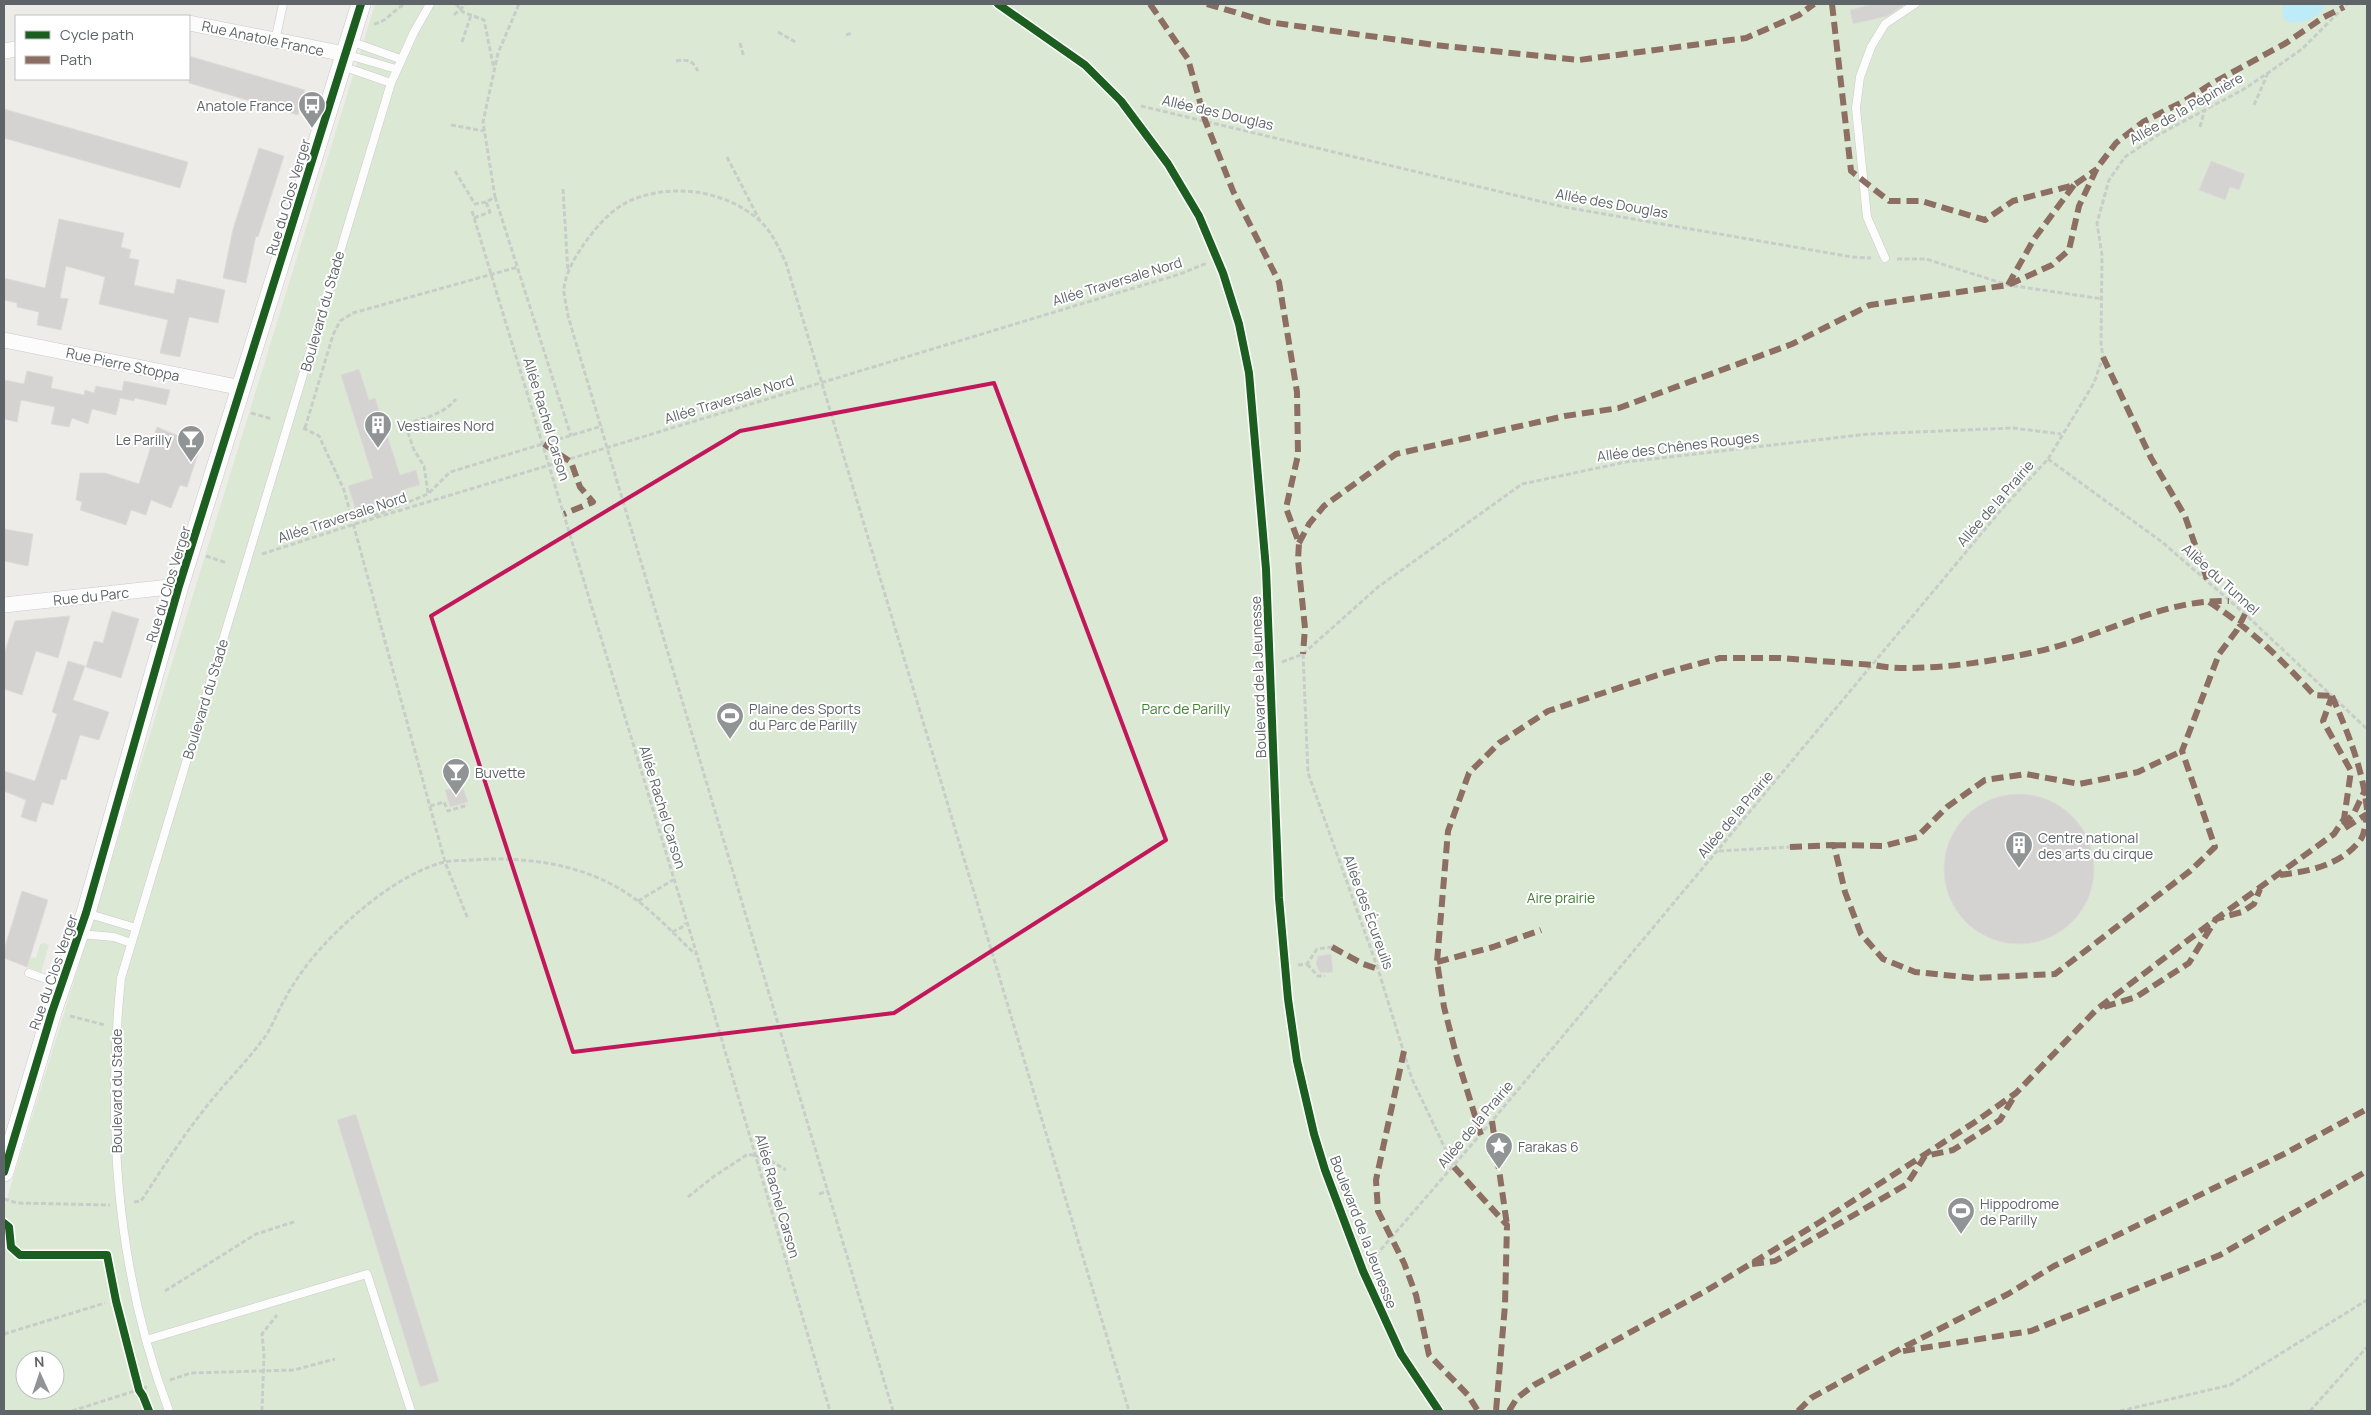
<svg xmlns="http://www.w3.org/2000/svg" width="2371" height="1415" viewBox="0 0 2371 1415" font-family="Manrope,sans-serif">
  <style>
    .green { fill: #dbe9d4; fill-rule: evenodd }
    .water { fill: #bdecf8 }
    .building { fill: #d5d3d2; stroke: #dedbd8 }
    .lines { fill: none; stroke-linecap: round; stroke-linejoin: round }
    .service-casing { stroke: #cacaca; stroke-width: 9 }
    .minor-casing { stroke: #cacaca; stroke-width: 16 }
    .tertiary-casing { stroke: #cacaca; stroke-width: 20 }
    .path { stroke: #c8cdc9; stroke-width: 3; stroke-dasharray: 5 2.5; stroke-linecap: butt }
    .service { stroke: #fcfcfc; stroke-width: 8 }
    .minor { stroke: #fcfcfc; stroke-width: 15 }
    .tertiary { stroke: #fcfcfc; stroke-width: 19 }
    .quiet { stroke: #8d6e63; stroke-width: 6; stroke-dasharray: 12 6; stroke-linecap: butt }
    .cycleway-casing { stroke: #fff; stroke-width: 11 }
    .cycleway { stroke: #1b5e20; stroke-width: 8 }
    .marked { fill: none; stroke: #c2185b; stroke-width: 4; stroke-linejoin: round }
    .labels { text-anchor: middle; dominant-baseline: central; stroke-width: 4; stroke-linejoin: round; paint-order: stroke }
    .street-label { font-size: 14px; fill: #5e6467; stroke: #fff }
    .poi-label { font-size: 14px; fill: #5e6467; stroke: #fff; text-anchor: start }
    .park-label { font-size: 14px; fill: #418133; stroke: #fff }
  </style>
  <rect width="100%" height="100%" fill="#eeece9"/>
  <path class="green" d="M375,4H2367V1411H4V1208ZM25,1360H55V1390H25Z
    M44,943L49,945L41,972L27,967L31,957L36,958L40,944Z"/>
  <path class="water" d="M2282,4H2326C2321,17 2304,23 2291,23L2283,18Z"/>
  <path class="building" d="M1873,4H1905L1887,16L1853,24L1850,10Z
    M189,56L305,90L298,115L189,83Z
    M4,109L188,162L180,188L4,138Z
    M259,148L284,156L258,237L256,236L246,283L223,278L233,229Z
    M2211,161L2245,174L2239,190L2230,187L2225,200L2199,190Z
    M59,219L124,233L121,247L131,250L129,258L139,260L134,285L174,294L177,279L225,290L218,323L189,317L180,357L160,353L168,320L99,304L105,277L66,266L60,298L68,299L61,330L37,325L39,312L17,307V303L4,300V278L45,288Z
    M359,369L369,400L375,398L400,475L416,470L420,485L405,489L407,495L356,511L348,486L373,478L341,375Z
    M27,371L53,377L51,388L84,395L85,390L94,393L96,386L122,391L124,381L170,390L166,405L135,398L134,401L120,398L116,415L92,409L88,424L72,418L69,427L51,424L55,407L21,400L17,422L4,419V380L24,384Z
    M157,427L193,442L188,454H198L187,487L180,485L171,508L151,500L146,515L131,510L126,525L80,510L82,502L76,500L80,473H105L139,484Z
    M4,529L33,534L28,566L4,561Z
    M112,611L139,619L121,678L86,667L94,641L103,643Z
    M70,616L58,658L36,651L22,695L4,689V654L15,621Z
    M68,661L85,666L73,700L109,712L99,740L80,735L66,780L61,779L53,805L42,802L36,822L21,817L26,800L4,791V771L35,781L57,714L52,712Z
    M462,785L468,802L450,807L445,790Z
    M1944 869a75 75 0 1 1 150 0a75 75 0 1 1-150 0Z
    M22,891L48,900L27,967L4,958V950Z
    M1331,954L1333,972L1320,973L1316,964L1318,956Z
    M356,1114L439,1381L420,1387L337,1120Z"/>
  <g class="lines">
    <defs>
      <path id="service" d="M998,4L1085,65L1121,101L1168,164L1199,216L1223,273L1239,324L1249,373L1266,569L1279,898L1288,999L1297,1061L1314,1134L1325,1170L1363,1271L1401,1354L1439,1411
        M275,41L283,4
        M350,41L400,59
        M345,54L396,69
        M342,66L391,83
        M1885,258L1867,217L1856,108L1860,77L1871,47L1885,24L1915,4
        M86,913L136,928
        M80,934L114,937L131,943
        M29,973L61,984
        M146,1340L367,1274L411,1411
        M169,1411C117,1273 106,1125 121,978L391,83L414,32L430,4"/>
      <path id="minor" d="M189,23L345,54
        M4,51L16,49
        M4,340L242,388
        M4,605L179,586"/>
      <path id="tertiary" d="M4,1172L52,1012L86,913L179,586L361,4"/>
    </defs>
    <use href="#service" class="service-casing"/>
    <use href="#minor" class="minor-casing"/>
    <use href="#tertiary" class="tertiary-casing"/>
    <path class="path" d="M456,4L463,12L484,20L494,69
      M454,15L466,4
      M374,24C387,22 393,10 405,4
      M778,32L797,43
      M846,35L852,33
      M462,42L471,15
      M740,43L744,57
      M676,61C688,59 692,60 698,71
      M2254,105L2268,73
      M1141,106L1564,207L1852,257L1871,258
      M451,125L484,131
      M2200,127L2205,109
      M727,157L760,221
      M455,171L475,204L486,202
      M563,189L568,273
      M495,197L571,436
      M472,211L697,955L830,1411
      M474,218L490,212L486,202L495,197L483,122L498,53L519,4
      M1897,259H1926L2008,285L2103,299
      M251,413L272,419
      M303,428L319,436L344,490L445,862L468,919
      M305,428L333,335L340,321L353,313L518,267
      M2048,459L2162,542L2245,614L2367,729
      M428,493L424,466L414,450L405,424C424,418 443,415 456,399
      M374,516L428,494L450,472L602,426
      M262,554L355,524L1180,274L1207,263
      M206,556L227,563
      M1303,654L1308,773L1378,969L1412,1079L1454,1167
      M1282,662L1303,654L1378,587L1522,484L1626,462L1868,434L2013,428L2061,434
      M430,806L444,802L448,811L468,805
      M1719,851L1790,847
      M638,901L673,880
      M672,932L681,928L685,923
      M1307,964L1318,976H1325
      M1298,965L1307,964L1317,949L1332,947
      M70,1016L105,1025
      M819,1194L828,1191
      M688,1197L713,1177L748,1154L768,1159L786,1170
      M4,1199L17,1203L110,1205
      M134,1202L141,1201C161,1171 180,1140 203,1111C221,1087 243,1066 261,1042C270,1032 275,1017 281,1006C292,985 306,964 322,947C351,915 402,872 445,862C453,860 463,861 471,860C526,856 585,864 631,896C654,912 674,934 695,954
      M1371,1261L1492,1121L2001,510L2048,459L2094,383L2103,357L2101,344L2102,255L2097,223L2109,180L2125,157L2158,135L2244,89L2268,73L2302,49L2347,4
      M165,1291L256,1234L294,1222
      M4,1334L105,1303
      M170,1380L191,1373L294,1370L335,1359
      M72,1411L147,1387
      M262,1411L264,1354L262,1334L277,1315
      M893,1411L568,316C567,308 565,301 564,293C563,277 575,257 584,244C597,226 613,207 634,199C675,183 727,191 760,221C772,232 779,248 786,263L1129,1411
      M2120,1411L2230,1385L2367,1300
      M2310,1411L2367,1347"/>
    <use href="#service" class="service"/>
    <use href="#minor" class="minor"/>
    <use href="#tertiary" class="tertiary"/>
    <path class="quiet" d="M1150,4L1188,59L1205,120L1233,191L1279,282L1297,392L1298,455L1286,508L1299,543L1298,560L1305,628L1303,654
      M1207,4L1268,22L1435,45L1579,60L1746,38L1799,15L1814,4
      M1832,4L1851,171L1889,201H1921L1985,220L2013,201L2074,185L2097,169
      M2008,285L2034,239L2074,185
      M2103,357L2151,458L2185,516L2208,582
      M544,444L571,462L580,487L593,502L564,514
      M1299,543L1309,524L1324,506L1396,454L1565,416L1619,408L1792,344L1870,305L2008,285L2052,265L2069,250L2079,206L2097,168L2116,143L2143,122L2186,100L2211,84L2286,43L2324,17L2344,7
      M2209,602C2251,629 2281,659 2314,695L2332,696
      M2332,696C2348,733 2363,769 2367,810
      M2343,825L2354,813L2365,790
      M2345,828L2367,814
      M1834,845L1884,846L1917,837L1947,807L1985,780L2026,774L2079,784L2138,772L2182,751
      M1790,847L1834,845L1845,892L1861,934L1883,959L1915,972L1974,978L2055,974L2190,871L2215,847L2182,751L2219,654L2237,630L2245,614
      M2280,875C2310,871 2342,865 2361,839C2365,833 2365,823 2367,816
      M1332,947L1363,964L1378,969
      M1437,962L1493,947L1541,930
      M2104,1007L2136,997L2189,963L2216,919L2242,912L2254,904L2260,889
      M1404,1051L1376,1180L1378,1211L1404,1263L1416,1295L1429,1355L1468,1395L1478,1411
      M1492,1121L1507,1225
      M1481,1135L1457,1058L1444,1007L1437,962L1448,831L1469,773L1499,743L1548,711L1664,673L1720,658H1780L1874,665C1918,675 2021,658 2065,644C2118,627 2172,599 2229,601
      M1454,1167L1507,1225L1505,1305L1496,1411
      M1752,1264L1775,1261L1907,1184L1925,1156L1953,1150L2000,1120L2015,1095
      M1903,1351L2031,1331L2220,1255L2367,1171
      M1509,1411L1517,1398L1534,1385L1704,1292L1820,1222L1975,1122L2016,1093L2097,1009L2216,919L2334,834L2344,819L2351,771L2323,721L2332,696
      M1798,1411L1811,1398L1906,1346L2008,1294L2054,1266L2284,1154L2367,1109"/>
    <defs>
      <path id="cycleway" d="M998,4L1085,65L1121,101L1168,164L1199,216L1223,273L1239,324L1249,373L1266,569L1279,898L1288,999L1297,1061L1314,1134L1325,1170L1363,1271L1401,1354L1439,1411
        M4,1172L52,1012L86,913L179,586L361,4
        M4,1223L9,1227L11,1247L20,1255H107L116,1301L139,1390L143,1396L149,1411"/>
    </defs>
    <use href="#cycleway" class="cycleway-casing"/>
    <use href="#cycleway" class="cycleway"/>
  </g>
  <path class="marked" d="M994,383L1166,840L894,1013L573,1052L431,616L740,431Z"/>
  <defs>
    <symbol id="bus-pin" viewBox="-11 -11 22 30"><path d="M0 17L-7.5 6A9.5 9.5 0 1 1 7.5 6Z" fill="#909494" stroke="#fff"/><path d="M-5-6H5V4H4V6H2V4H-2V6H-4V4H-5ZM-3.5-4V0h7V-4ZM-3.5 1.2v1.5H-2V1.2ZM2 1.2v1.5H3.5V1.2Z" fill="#fff"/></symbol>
    <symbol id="building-pin" viewBox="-11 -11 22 30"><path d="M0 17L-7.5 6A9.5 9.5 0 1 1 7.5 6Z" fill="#909494" stroke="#fff"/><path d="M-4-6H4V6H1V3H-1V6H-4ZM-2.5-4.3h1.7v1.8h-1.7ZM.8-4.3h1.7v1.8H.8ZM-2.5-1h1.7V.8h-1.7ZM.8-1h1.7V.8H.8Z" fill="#fff"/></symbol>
    <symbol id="bar-pin" viewBox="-11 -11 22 30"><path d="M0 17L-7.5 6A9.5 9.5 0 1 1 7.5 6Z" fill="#909494" stroke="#fff"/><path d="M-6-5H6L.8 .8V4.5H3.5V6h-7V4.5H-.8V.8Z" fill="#fff"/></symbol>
    <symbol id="stadium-pin" viewBox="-11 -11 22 30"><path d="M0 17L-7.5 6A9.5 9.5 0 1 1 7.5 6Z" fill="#909494" stroke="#fff"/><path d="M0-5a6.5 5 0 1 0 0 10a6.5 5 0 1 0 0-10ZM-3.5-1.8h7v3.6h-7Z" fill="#fff"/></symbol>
    <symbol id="sight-pin" viewBox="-11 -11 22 30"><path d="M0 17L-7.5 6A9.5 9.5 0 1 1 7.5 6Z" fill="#909494" stroke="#fff"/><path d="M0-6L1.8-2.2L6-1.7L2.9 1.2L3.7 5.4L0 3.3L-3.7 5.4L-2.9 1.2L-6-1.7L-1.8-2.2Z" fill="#fff"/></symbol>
  </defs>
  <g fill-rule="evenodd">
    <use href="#bus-pin" x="296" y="89" width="32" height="43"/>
    <use href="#building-pin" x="362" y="409" width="32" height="43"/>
    <use href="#bar-pin" x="175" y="423" width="32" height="43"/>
    <use href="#stadium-pin" x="714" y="700" width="32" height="43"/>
    <use href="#bar-pin" x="440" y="756" width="32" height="43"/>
    <use href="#building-pin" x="2003" y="829" width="32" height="43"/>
    <use href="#sight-pin" x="1483" y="1130" width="32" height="43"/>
    <use href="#stadium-pin" x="1945" y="1195" width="32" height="43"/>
  </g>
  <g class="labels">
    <g class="street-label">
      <text transform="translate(263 38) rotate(12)">Rue Anatole France</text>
      <text transform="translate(2186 108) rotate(-30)">Allée de la Pépinière</text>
      <text transform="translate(1218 112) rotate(13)">Allée des Douglas</text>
      <text transform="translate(288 197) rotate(-73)">Rue du Clos Verger</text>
      <text transform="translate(1612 203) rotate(10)">Allée des Douglas</text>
      <text transform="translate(1117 281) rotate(-17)">Allée Traversale Nord</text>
      <text transform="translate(322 311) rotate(-74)">Boulevard du Stade</text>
      <text transform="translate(123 364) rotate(12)">Rue Pierre Stoppa</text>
      <text transform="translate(729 399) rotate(-17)">Allée Traversale Nord</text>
      <text transform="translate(547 419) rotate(73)">Allée Rachel Carson</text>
      <text transform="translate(1678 446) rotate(-7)">Allée des Chênes Rouges</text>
      <text transform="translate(1995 503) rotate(-49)">Allée de la Prairie</text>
      <text transform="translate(342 517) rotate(-18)">Allée Traversale Nord</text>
      <text transform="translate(2221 579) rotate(42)">Allée du Tunnel</text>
      <text transform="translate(168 584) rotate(-73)">Rue du Clos Verger</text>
      <text transform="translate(91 596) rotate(-6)">Rue du Parc</text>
      <text transform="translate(1258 677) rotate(-92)">Boulevard de la Jeunesse</text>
      <text transform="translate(205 699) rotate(-73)">Boulevard du Stade</text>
      <text transform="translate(663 807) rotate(73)">Allée Rachel Carson</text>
      <text transform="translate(1735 814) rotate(-50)">Allée de la Prairie</text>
      <text transform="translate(1369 912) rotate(70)">Allée des Écureuils</text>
      <text transform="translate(53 972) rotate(-71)">Rue du Clos Verger</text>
      <text transform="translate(116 1091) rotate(-90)">Boulevard du Stade</text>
      <text transform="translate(1475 1124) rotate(-50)">Allée de la Prairie</text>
      <text transform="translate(778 1196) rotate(74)">Allée Rachel Carson</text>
      <text transform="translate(1364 1232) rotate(69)">Boulevard de la Jeunesse</text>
    </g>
    <g class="poi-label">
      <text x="293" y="105" text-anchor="end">Anatole France</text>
      <text x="397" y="425">Vestiaires Nord</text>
      <text x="172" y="439" text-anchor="end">Le Parilly</text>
      <text x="749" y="708">Plaine des Sports<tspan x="749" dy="16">du Parc de Parilly</tspan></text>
      <text x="475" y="772">Buvette</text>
      <text x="2038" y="837">Centre national<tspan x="2038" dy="16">des arts du cirque</tspan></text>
      <text x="1518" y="1146">Farakas 6</text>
      <text x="1980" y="1203">Hippodrome<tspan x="1980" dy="16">de Parilly</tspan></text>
    </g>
    <g class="park-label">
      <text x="1186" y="708">Parc de Parilly</text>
      <text x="1561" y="897">Aire prairie</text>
    </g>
  </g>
  <rect width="2371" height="1415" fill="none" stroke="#5e6467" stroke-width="10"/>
  <rect x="15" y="15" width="175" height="65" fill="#ffffff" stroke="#bfc1c2"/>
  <rect x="25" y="31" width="25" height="8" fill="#1b5e20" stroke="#bfc1c2"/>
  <text x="60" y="40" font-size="15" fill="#5e6467">Cycle path</text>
  <rect x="25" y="56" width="25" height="8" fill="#8d6e63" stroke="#bfc1c2"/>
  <text x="60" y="65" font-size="15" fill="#5e6467">Path</text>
  <g transform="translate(40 1375) rotate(357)"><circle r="24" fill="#ffffff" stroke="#bfc1c2"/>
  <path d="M0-4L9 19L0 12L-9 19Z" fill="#909494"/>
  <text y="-8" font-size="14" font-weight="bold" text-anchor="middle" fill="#5e6467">N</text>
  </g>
</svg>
